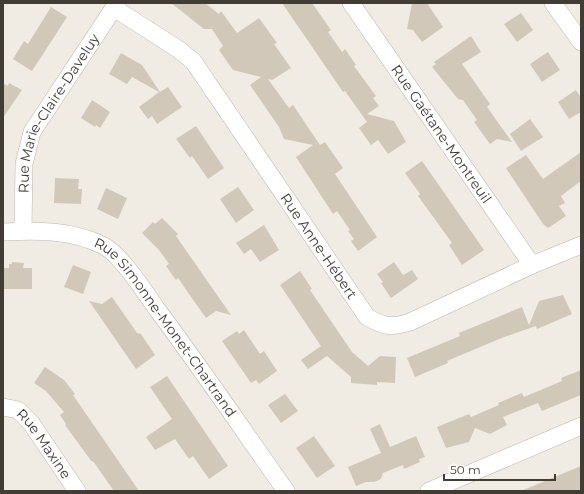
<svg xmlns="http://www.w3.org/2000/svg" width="584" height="494" viewBox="0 0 584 494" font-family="Montserrat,sans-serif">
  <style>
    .building { fill: #d1c8ba }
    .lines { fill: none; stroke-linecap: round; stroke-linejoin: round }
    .minor-casing { stroke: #bdb7aa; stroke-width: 18 }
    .minor { stroke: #fff; stroke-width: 17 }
    .labels { text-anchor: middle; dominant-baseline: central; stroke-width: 4; stroke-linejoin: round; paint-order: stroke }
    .street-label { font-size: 14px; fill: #413c34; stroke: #fff }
  </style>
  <rect width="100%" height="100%" fill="#f0ece3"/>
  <path class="building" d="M171,3H205L219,14L221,11L237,33L259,18L277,43L274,44L291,68L272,80L268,79L289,108L293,105L320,145L325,142L336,158L343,168L335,174L377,237L358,251L351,241L354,239L348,231L350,230L337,211L333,214L296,157L313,145L284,139L279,127L250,85L261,77L233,70L219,50L223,46L212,29H204Z
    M282,3H312L331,30L328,32L342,52L345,49L356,65L354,66L376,96L373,98L379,106L367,114L394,121L406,142L388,154L378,140L371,145L359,128L367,122L345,91L343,92Z
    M412,3H427L443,27L422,42L413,30L407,29Z
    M51,7L67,17L32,71L13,59L24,41L28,44Z
    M521,13L533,30L517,42L504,24Z
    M471,36L481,52L462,64L490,104L487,107L512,142L497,139L490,144L474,122L477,120L463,100L458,99L432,67L436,64L434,62Z
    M548,52L560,70L542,82L530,64Z
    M121,53L142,65L160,92L168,87L182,107L157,124L152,116L148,119L139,107L159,92L132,77L127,84L109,74Z
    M3,83L8,86L9,83L22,90L3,118Z
    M576,90L581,98V112L569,119L558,102Z
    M92,100L110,112L100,128L96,125L95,127L81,118Z
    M530,119L543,137L521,151L510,134Z
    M196,126L224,168L208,179L192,156L190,158L176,139Z
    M581,152V181L561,196L565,203L559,206L566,216L548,228L543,224L506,168L526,155L543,179Z
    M422,161L484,250L462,265L449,245L452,243L418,196L420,194L405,173Z
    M55,178L79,179L78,189H82L81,204L54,203Z
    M238,187L254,210L236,223L220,199Z
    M106,188L127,198L118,219L97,209Z
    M162,218L178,234L176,236L231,315L216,311L206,318L180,281L178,278L176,280L166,266L169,264L159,250L142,233L153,222L155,224Z
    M264,225L279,250L260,262L251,249L244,254L236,243Z
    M12,262L24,263L23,268H32V289H3V268H9V264H12Z
    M394,262L403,275L412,270L418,279L391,298L381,283L383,282L377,274Z
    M73,265L91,272L83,294L64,287Z
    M300,271L312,289L310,290L352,352L368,366L380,356L396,357L395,383L377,382V385L351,383V377L327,356L308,369L301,360L321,346L280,285Z
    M563,295L572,314L537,329L536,326L504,337L447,361L448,363L415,377L407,358L460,336L459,333L522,307L529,325L539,301Z
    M112,297L137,333L141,334L155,355L136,369L89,301L102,304Z
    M244,330L260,354L264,351L277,371L259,384L256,380L251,383L222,341L237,331L239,334Z
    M45,367L64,380L75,394L73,395L139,491H114L93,461L92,462L65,425L66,424L60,415L64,412L46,391L34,383Z
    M581,370V395L542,411L538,403L503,417L507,425L494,432L490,434L475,428L469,442L446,448L437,427L469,414L471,417L499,405L498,403L522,393L524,397L562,381L561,378Z
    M167,376L228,466L209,479L193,456L189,459L175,439L155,450L146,437L172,419L150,387Z
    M285,394L298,411L281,423L268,405Z
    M380,424L390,447L416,436L425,457L419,459L420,462L404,469L403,465L383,473L381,479L374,482H366L356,486L348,467L381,453L370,429Z
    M314,436L335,466L317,478L296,448Z
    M581,466V489L576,491H521Z"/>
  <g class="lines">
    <defs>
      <g id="minor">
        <path id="s1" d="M351,3L532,265"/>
        <path d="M553,3L581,42"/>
        <path id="s2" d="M114,8L178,49L193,61L367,317C385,327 391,328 410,322L532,265L581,245"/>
        <path id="s3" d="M23,231L24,164L32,132L117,3"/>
        <path id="s4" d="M3,232C37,230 73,230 104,246C121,255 145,292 156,308C201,368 243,430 286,491"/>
        <path id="s5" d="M3,407L18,410L31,423L77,491"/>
        <path d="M429,491L581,426"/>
      </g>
    </defs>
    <use href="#minor" class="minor-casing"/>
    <use href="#minor" class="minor"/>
  </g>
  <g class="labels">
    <g class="street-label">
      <text stroke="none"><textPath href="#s3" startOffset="127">Rue Marie-Claire-Daveluy</textPath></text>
      <text stroke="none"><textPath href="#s1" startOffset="159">Rue Gaétane-Montreuil</textPath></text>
      <text stroke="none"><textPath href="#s2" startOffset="319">Rue Anne-Hébert</textPath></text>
      <text stroke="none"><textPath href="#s4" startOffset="205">Rue Simonne-Monet-Chartrand</textPath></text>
      <text stroke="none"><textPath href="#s5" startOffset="58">Rue Maxine</textPath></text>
    </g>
  </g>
  <rect width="584" height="494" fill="none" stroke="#413c34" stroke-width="8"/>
  <path d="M444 474v6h111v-6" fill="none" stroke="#413c34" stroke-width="2"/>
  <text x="450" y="474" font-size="12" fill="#413c34" stroke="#ffffff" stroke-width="3" paint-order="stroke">50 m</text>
</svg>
